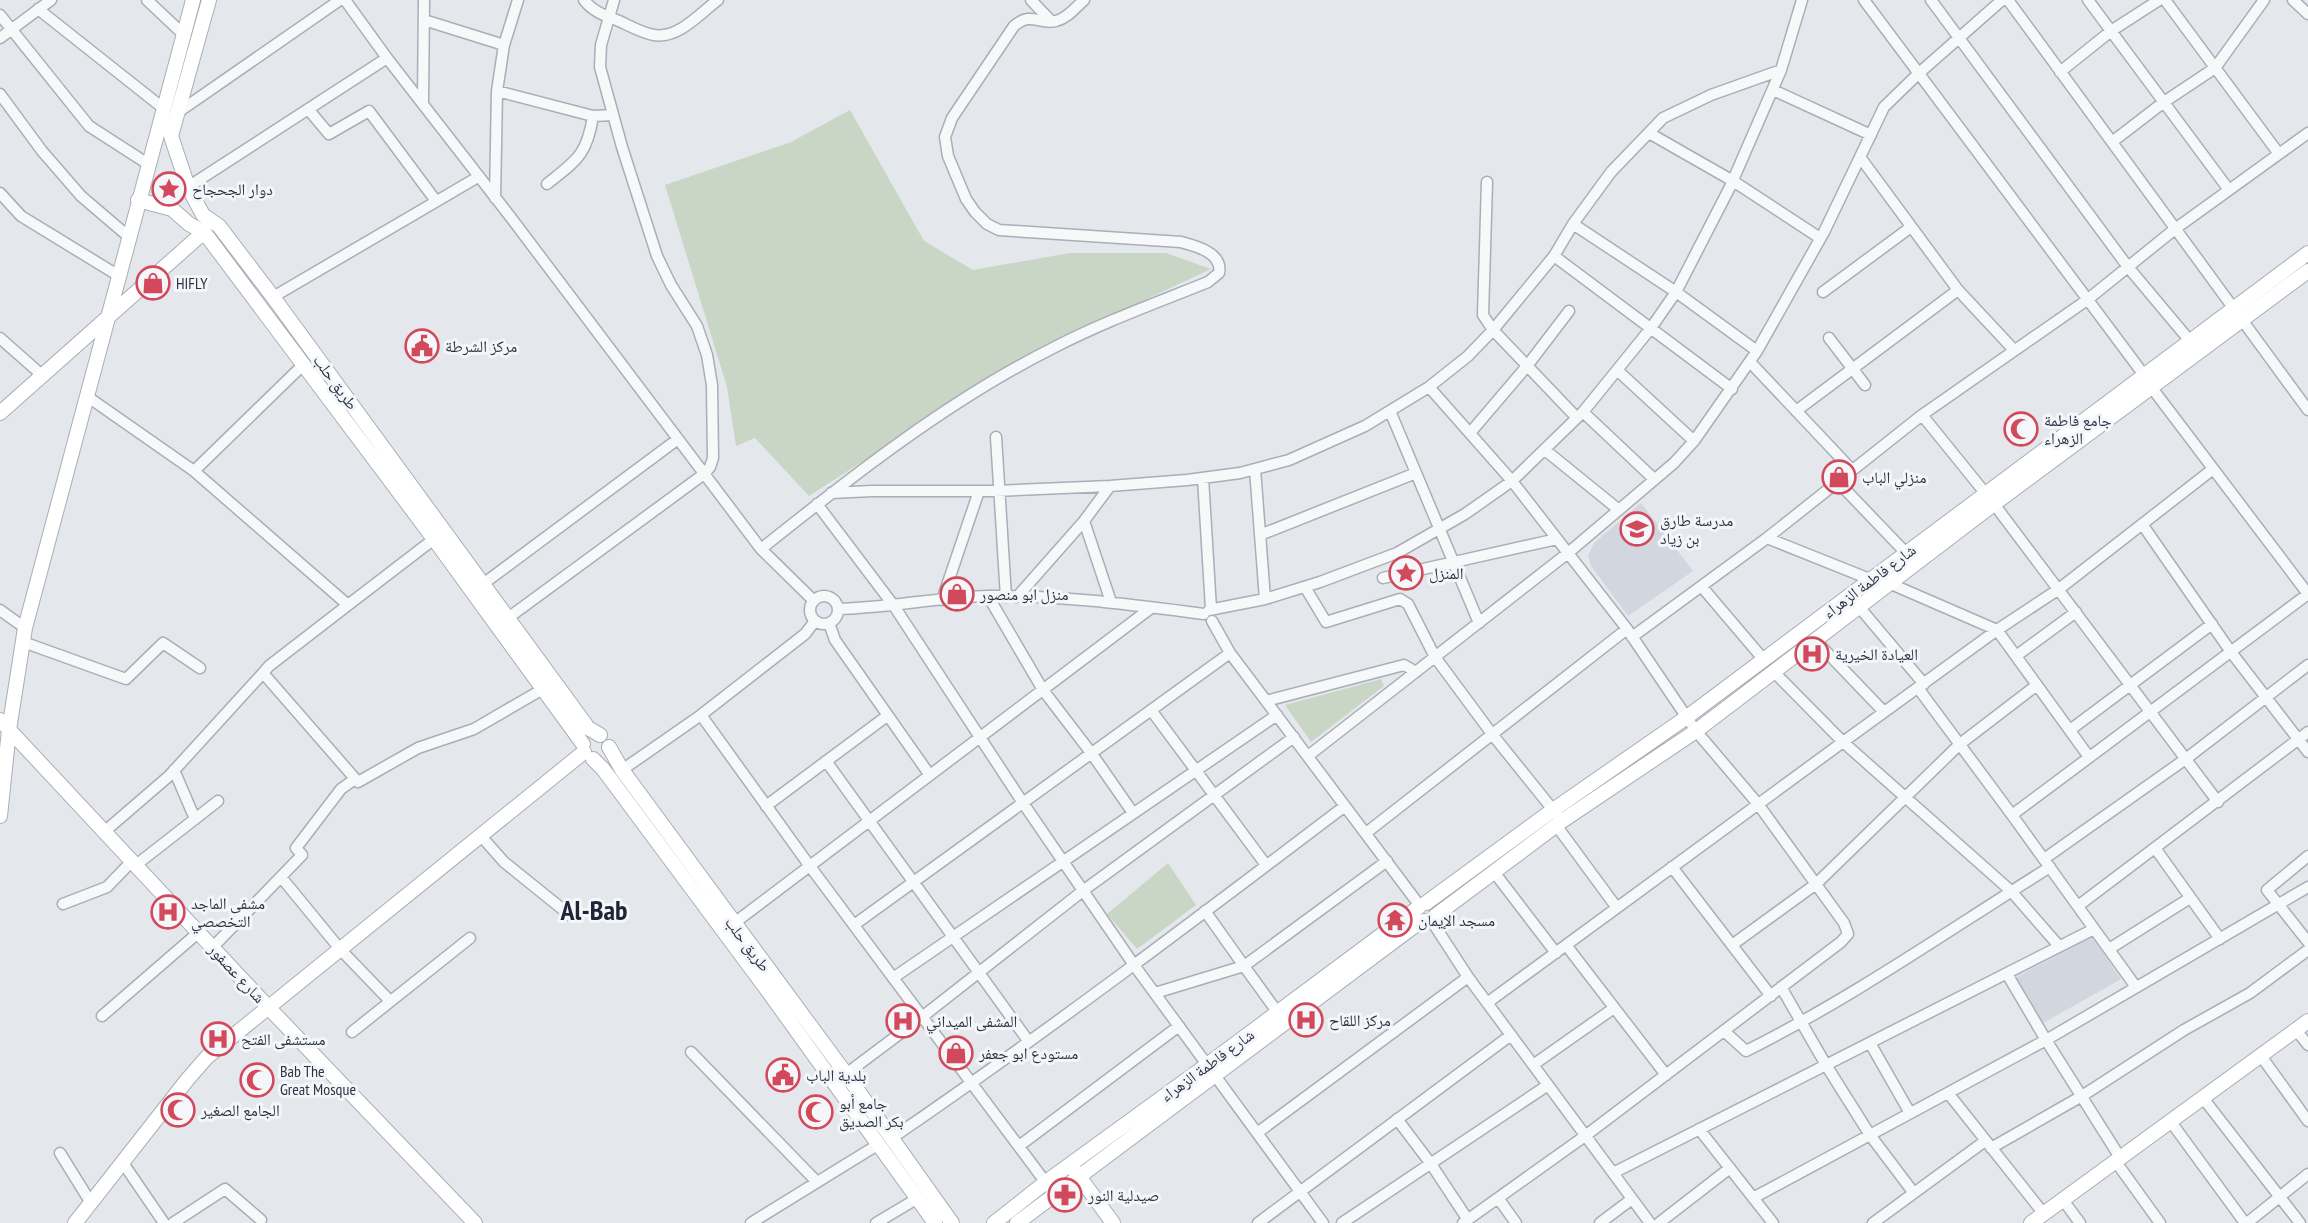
<svg xmlns="http://www.w3.org/2000/svg" width="2308" height="1223" viewBox="0 0 2308 1223" font-family="'PT Sans Narrow','Noto Naskh Arabic',sans-serif">
  <style>
    .built { fill: #d2d6de }
    .green { fill: #c9d6c5 }
    .lines { fill: none; stroke-linecap: round; stroke-linejoin: round }
    .street-casing { stroke: #a9aeb7; stroke-width: 13 }
    .secondary-casing { stroke: #a9aeb7; stroke-width: 16 }
    .street { stroke: #f7f8fa; stroke-width: 10 }
    .secondary { stroke: #fff; stroke-width: 14 }
    .labels { text-anchor: middle; dominant-baseline: central; stroke-width: 6; stroke-linejoin: round; paint-order: stroke }
    .poi-label { font-size: 16px; fill: #2b3445; stroke: #f4f6f9; text-anchor: start }
    .street-label { font-size: 16px; fill: #2b3445; stroke: #f4f6f9 }
    .town-label { font-size: 28px; font-weight: bold; fill: #1d2536; stroke: #f4f6f9 }
  </style>
  <rect width="100%" height="100%" fill="#e4e7ec"/>
  <path class="built" d="M1641,503L1693,571L1628,616L1591,566L1588,556L1594,543Z
    M2092,937L2121,979L2040,1025L2013,979Z"/>
  <path class="green" d="M850,110L924,241L973,270L1070,253H1166L1211,269L1031,353L809,496L755,438L736,446L727,387L665,185L791,142Z
    M1381,679L1384,686L1311,742L1285,705Z
    M1168,863L1196,905L1137,949L1107,914Z"/>
  <g class="lines">
    <defs>
      <path id="street" d="M147,0L183,34
        M345,0L387,58L512,219L761,549L814,601
        M584,0C593,12 606,16 619,21C630,26 642,33 654,35C679,39 700,13 718,0
        M1031,0L1051,21
        M1864,0L2144,375
        M1931,0L2128,267L2190,341
        M2008,0L2308,410
        M2088,0L2229,190
        M2165,0L2279,154
        M2293,0L2308,14
        M38,9L163,108
        M0,15L89,126L148,164
        M424,20L504,45
        M0,38L51,0
        M2060,72L2111,31L2159,0
        M1773,90L1871,135
        M497,91L593,116L613,115
        M0,94L42,151L81,196L129,237
        M423,103L424,0
        M308,109L329,134L369,111L436,201
        M177,113L340,0
        M1649,133L1733,181L1820,238
        M2112,142L2164,102L2215,68L2264,0
        M1860,157L1958,290L2014,350
        M1487,182L1483,315L1493,330L1577,418
        M547,184C577,160 587,155 593,116
        M188,187L387,58
        M0,193L21,216L119,276
        M495,198L497,91L504,45L518,0
        M1573,224L1676,292L1757,351
        M1554,256L1732,389
        M1823,292L1911,227
        M273,297L478,177
        M0,338L43,376
        M1829,338L1865,385
        M1750,362L1852,470
        M1617,370L1694,441
        M1429,387L1512,481L1627,629L1696,731L1758,804L1844,923L1848,934L1841,942L1585,1136L1463,1223
        M2152,388L2308,594
        M88,397L194,471L348,605L434,539
        M1390,411L1479,623
        M1796,411L1958,290
        M1583,412L1654,479
        M1922,415L1994,504L2218,802
        M1470,433L1527,366L1569,311
        M996,437L1006,597
        M1545,450L1619,510
        M1255,469L1265,599
        M194,471L304,364
        M1203,478L1211,609
        M1838,482L1906,553
        M831,493L872,491H995L1110,486L1187,480L1240,473L1289,460L1365,426L1429,387L1468,356L1493,330L1554,256L1573,224L1611,172L1663,118L1711,95L1781,70
        M817,504L894,606L1023,803L1134,965L1323,1223
        M1084,521L1111,602
        M2142,524L2231,652L2308,752
        M1260,535L1416,473
        M1767,538L1872,580L1891,584L1997,630L2089,757
        M761,549C851,477 949,400 1053,348C1103,322 1156,303 1208,282L1219,273C1223,253 1196,246 1181,242L999,230L987,224L975,212L966,199L948,156L945,137L952,118L1014,26C1032,11 1038,25 1056,21C1068,18 1076,7 1084,0
        M1383,578L1557,539
        M483,584L678,439
        M1305,587L1326,622L1400,599L1408,604L1435,657L1492,734L1558,816
        M1702,587L1764,660
        M988,596L1043,690L1092,754L1133,813
        M810 610a14 14 0 1 1 28 0a14 14 0 1 1-28 0Z
        M1017,597L1084,521L1110,486
        M942,600L979,491
        M348,605L269,666L263,673L358,782L418,748L474,729L543,689
        M1860,608L1924,684
        M838,609C888,608 938,597 989,596C1060,595 1133,605 1204,614
        M0,610L25,628
        M1209,610L1265,599L1320,582L1397,553L1465,514L1512,481L1583,412L1651,328L1676,292L1730,187L1781,70L1802,0
        M508,618L704,474L710,467L713,458L712,385L707,355L697,326L671,285L657,256L622,147L600,67L601,45L614,0
        M1212,621L1230,653L1420,906
        M829,623L835,640L929,774
        M1632,637L1767,538L1922,415L2087,300L2175,229L2308,133
        M1816,641L1884,712
        M23,642L126,679L163,643L200,668
        M2016,656L2076,612
        M1774,672L1843,742L2011,891L2059,946
        M1918,688L2012,815L2136,987
        M1266,701L1404,665L1416,672
        M1151,710L1266,865
        M701,715L809,865L1055,1195
        M2070,730L2212,624
        M1308,756L1568,553L1674,463L1694,441L1757,351L1824,232L1884,107L1918,74L2002,0
        M826,761L1029,1042
        M174,770L195,819
        M622,770L701,715L805,634L815,621
        M766,806L887,716
        M2012,815L2308,594
        M1556,825L1617,908
        M104,832L169,776L263,673
        M1366,833L1627,629
        M481,836L504,862L571,916
        M2155,848L2220,939
        M2308,856L2267,890L2308,942
        M2044,859L2187,758L2308,665
        M136,865L218,801
        M1672,867L1771,996
        M1494,872L1556,953
        M281,877L340,949L390,1001
        M63,904L107,887L132,861
        M2078,906L2308,732
        M1431,920L1468,977L1650,1223
        M733,924L1151,608
        M854,925L1230,653
        M1566,945L1666,1075
        M1732,945L1816,884L1960,744L2037,685
        M213,947L302,855L296,848L341,789L355,779
        M2109,949L2190,898
        M2007,974L2046,1040L2121,1159
        M893,978L1277,715
        M1781,987L1826,1065L1870,1135L1913,1192
        M1155,993L1244,966L1205,911
        M1487,1003L1843,742L1997,630L2059,589L2213,469
        M1278,1013L1244,966L1387,861
        M102,1016L199,932
        M2296,1030L2308,1045
        M1724,1031L1746,1051C1852,998 1949,930 2050,867
        M352,1032L470,938
        M1870,1043L1910,1113
        M691,1052L817,1182
        M2261,1056L2308,1121
        M1533,1065L1614,1008
        M846,1074L922,1017L1084,890L1294,737
        M1948,1093L2044,1214
        M2203,1098L2300,1223
        M1397,1119L1431,1164L1468,1220
        M2171,1122L2245,1223
        M1699,1129L1773,1223
        M1257,1133L1468,977
        M892,1138C1047,1032 1196,919 1345,806
        M1019,1146L1179,1026
        M1991,1148L2082,1096L2184,1030L2250,993L2308,950
        M60,1153L91,1203
        M2116,1162L2160,1223
        M123,1163L164,1223
        M1613,1173L2094,929
        M1498,1198L1516,1223
        M1753,1198L2046,1040L2308,887
        M2063,1200L2080,1223
        M173,1223L225,1189L261,1220
        M751,1223L879,1144
        M876,1223L918,1198
        M1258,1223L1511,1035
        M1342,1223L1548,1085
        M1600,1223L1632,1199
        M1659,1223L1730,1168
        M1873,1223L1985,1141
        M2247,1223L2308,1174"/>
      <path id="secondary" d="M209,0L171,136L188,187L203,215L219,226L273,297L583,721L588,728L600,735
        M138,200L172,209L189,224L204,232L434,539L583,744
        M0,413L204,232
        M0,720L268,1007L475,1223
        M609,747L622,770L846,1074L952,1223
        M593,759L603,769L765,987L935,1223
        M0,816L9,730L25,628L193,0
        M1426,903L1553,810L1687,717L2308,253
        M1435,916L1562,821L1696,731L1994,504L2308,271
        M1075,1171L1113,1223
        M75,1223L187,1080L207,1057L584,752
        M994,1223L1046,1182L1207,1065L1419,907
        M1017,1223L1413,927L1424,921
        M2031,1223L2308,1021"/>
    </defs>
    <use href="#street" class="street-casing"/>
    <use href="#secondary" class="secondary-casing"/>
    <use href="#street" class="street"/>
    <use href="#secondary" class="secondary"/>
  </g>
  <defs>
    <symbol id="sight-ring" viewBox="-11 -11 22 22"><circle r="9.5" fill="#f4f6f9" stroke="#d1495b" stroke-width="1.5"/><path d="M0-6L1.8-2.2L6-1.7L2.9 1.2L3.7 5.4L0 3.3L-3.7 5.4L-2.9 1.2L-6-1.7L-1.8-2.2Z" fill="#d1495b"/></symbol>
    <symbol id="shop-ring" viewBox="-11 -11 22 22"><circle r="9.5" fill="#f4f6f9" stroke="#d1495b" stroke-width="1.5"/><path d="M-5-2.5h2.3a2.7 3.5 0 0 1 5.4 0H5L5.5 6h-11ZM-1.5-2.5h3a1.5 2.3 0 0 0-3 0Z" fill="#d1495b"/></symbol>
    <symbol id="civic-ring" viewBox="-11 -11 22 22"><circle r="9.5" fill="#f4f6f9" stroke="#d1495b" stroke-width="1.5"/><path d="M-.6-6.5H3V-4.5H.6V-3L4-1V1h2V6H-6V1h2V-1L-.6-3ZM-1.2 2.5V6h2.4V2.5Z" fill="#d1495b"/></symbol>
    <symbol id="mosque-ring" viewBox="-11 -11 22 22"><circle r="9.5" fill="#f4f6f9" stroke="#d1495b" stroke-width="1.5"/><path d="M3.5-4.9A6 6 0 1 0 3.5 4.9A5 5 0 1 1 3.5-4.9Z" fill="#d1495b"/></symbol>
    <symbol id="school-ring" viewBox="-11 -11 22 22"><circle r="9.5" fill="#f4f6f9" stroke="#d1495b" stroke-width="1.5"/><path d="M0-5L7-2L0 1L-7-2ZM-4 1L0 2.5L4 1V4Q0 6-4 4Z" fill="#d1495b"/></symbol>
    <symbol id="hospital-ring" viewBox="-11 -11 22 22"><circle r="9.5" fill="#f4f6f9" stroke="#d1495b" stroke-width="1.5"/><path d="M-5-5h3v3.5h4V-5h3V5h-3V1.5h-4V5h-3Z" fill="#d1495b"/></symbol>
    <symbol id="temple-ring" viewBox="-11 -11 22 22"><circle r="9.5" fill="#f4f6f9" stroke="#d1495b" stroke-width="1.5"/><path d="M0-6L5-2H3V0L6.5 2.5H4V6H1.5V3h-3V6H-4V2.5H-6.5L-3 0V-2H-5Z" fill="#d1495b"/></symbol>
    <symbol id="pharmacy-ring" viewBox="-11 -11 22 22"><circle r="9.5" fill="#f4f6f9" stroke="#d1495b" stroke-width="1.5"/><path d="M-2-6h4v4h4v4h-4v4h-4v-4h-4v-4h4Z" fill="#d1495b"/></symbol>
  </defs>
  <g fill-rule="evenodd">
    <use href="#sight-ring" x="150" y="170" width="38" height="38"/>
    <use href="#shop-ring" x="134" y="264" width="38" height="38"/>
    <use href="#civic-ring" x="403" y="327" width="38" height="38"/>
    <use href="#mosque-ring" x="2002" y="410" width="38" height="38"/>
    <use href="#shop-ring" x="1820" y="458" width="38" height="38"/>
    <use href="#school-ring" x="1618" y="510" width="38" height="38"/>
    <use href="#sight-ring" x="1387" y="554" width="38" height="38"/>
    <use href="#shop-ring" x="938" y="575" width="38" height="38"/>
    <use href="#hospital-ring" x="1793" y="635" width="38" height="38"/>
    <use href="#hospital-ring" x="149" y="893" width="38" height="38"/>
    <use href="#temple-ring" x="1376" y="901" width="38" height="38"/>
    <use href="#hospital-ring" x="1287" y="1001" width="38" height="38"/>
    <use href="#hospital-ring" x="884" y="1002" width="38" height="38"/>
    <use href="#hospital-ring" x="199" y="1020" width="38" height="38"/>
    <use href="#shop-ring" x="937" y="1034" width="38" height="38"/>
    <use href="#civic-ring" x="764" y="1056" width="38" height="38"/>
    <use href="#mosque-ring" x="238" y="1061" width="38" height="38"/>
    <use href="#mosque-ring" x="159" y="1091" width="38" height="38"/>
    <use href="#mosque-ring" x="797" y="1093" width="38" height="38"/>
    <use href="#pharmacy-ring" x="1046" y="1176" width="38" height="38"/>
  </g>
  <g class="labels">
    <g class="poi-label">
      <text x="192" y="189">دوار الجحجاح</text>
      <text x="176" y="283">HIFLY</text>
      <text x="445" y="346">مركز الشرطة</text>
      <text x="2044" y="420">جامع فاطمة<tspan x="2044" dy="18">الزهراء</tspan></text>
      <text x="1862" y="477">منزلي الباب</text>
      <text x="1660" y="520">مدرسة طارق<tspan x="1660" dy="18">بن زياد</tspan></text>
      <text x="1429" y="573">المنزل</text>
      <text x="980" y="594">منزل ابو منصور</text>
      <text x="1835" y="654">العيادة الخيرية</text>
      <text x="191" y="903">مشفى الماجد<tspan x="191" dy="18">التخصصي</tspan></text>
      <text x="1418" y="920">مسجد الإيمان</text>
      <text x="1329" y="1020">مركز اللقاح</text>
      <text x="926" y="1021">المشفى الميداني</text>
      <text x="241" y="1039">مستشفى الفتح</text>
      <text x="979" y="1053">مستودع ابو جعفر</text>
      <text x="280" y="1071">Bab The<tspan x="280" dy="18">Great Mosque</tspan></text>
      <text x="806" y="1075">بلدية الباب</text>
      <text x="839" y="1103">جامع أبو<tspan x="839" dy="18">بكر الصديق</tspan></text>
      <text x="201" y="1110">الجامع الصغير</text>
      <text x="1088" y="1195">صيدلية النور</text>
    </g>
    <g class="street-label">
      <text transform="translate(336 382) rotate(54)">طريق حلب</text>
      <text transform="translate(1869 581) rotate(-37)">شارع فاطمة الزهراء</text>
      <text transform="translate(748 944) rotate(53)">طريق حلب</text>
      <text transform="translate(237 973) rotate(47)">شارع عصفور</text>
      <text transform="translate(1207 1065) rotate(-36)">شارع فاطمة الزهراء</text>
    </g>
    <g class="town-label">
      <text x="594" y="909">Al-Bab</text>
    </g>
  </g>
</svg>
